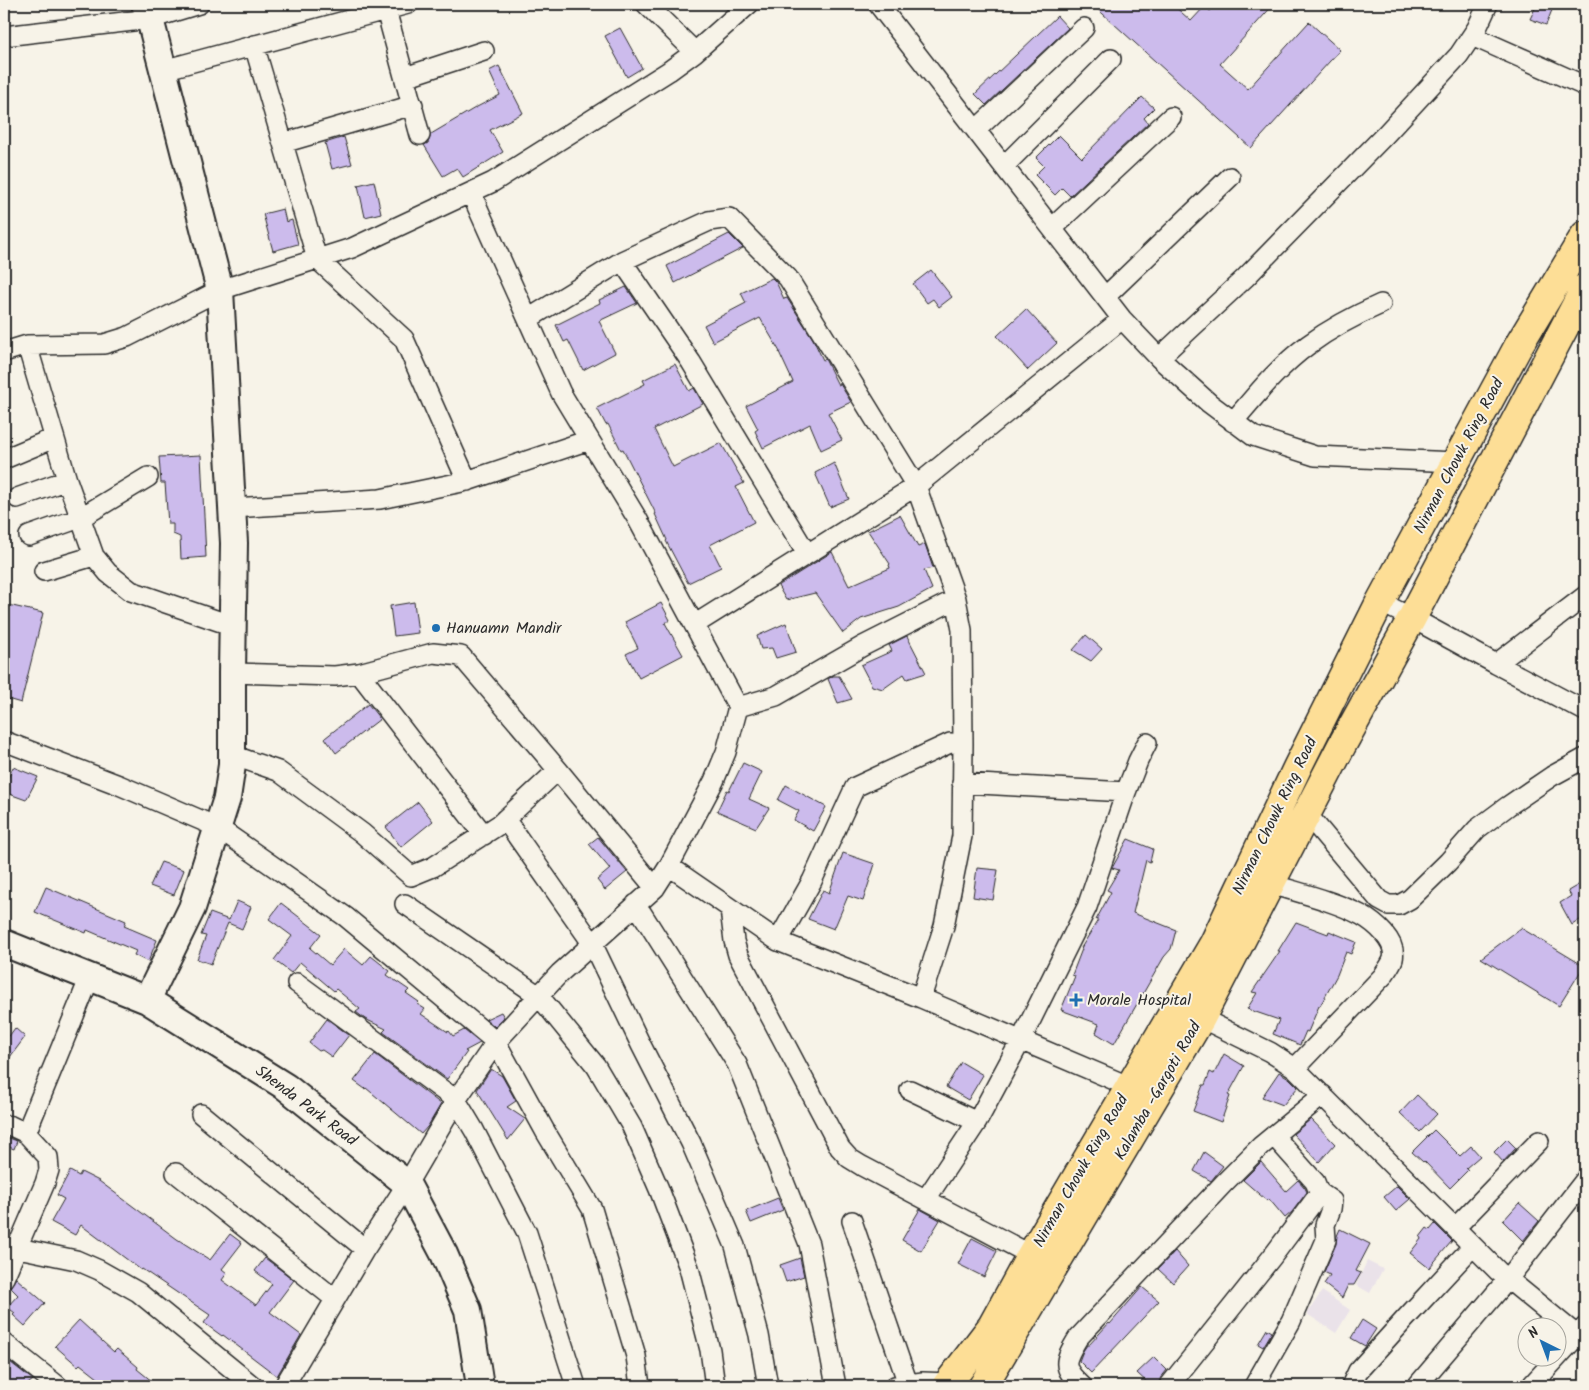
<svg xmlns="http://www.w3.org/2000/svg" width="1589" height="1390" viewBox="0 0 1589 1390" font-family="Kalam,sans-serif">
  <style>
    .built { fill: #eae2e9 }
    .building { fill: #ccbbec; stroke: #2b2b2b }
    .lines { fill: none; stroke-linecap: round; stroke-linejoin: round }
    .street-casing { stroke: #2b2b2b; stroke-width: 22 }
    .secondary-casing { stroke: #2b2b2b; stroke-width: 30 }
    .primary-casing { stroke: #2b2b2b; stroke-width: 31 }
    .street { stroke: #f7f3e8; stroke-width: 19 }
    .secondary { stroke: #f7f3e8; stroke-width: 26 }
    .primary { stroke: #fdde96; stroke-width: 28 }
    .poi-dot { fill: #1f6fb2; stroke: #f7f3e8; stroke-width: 2 }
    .labels { text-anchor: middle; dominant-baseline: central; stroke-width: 4; stroke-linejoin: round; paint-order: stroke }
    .street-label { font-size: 16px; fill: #2b2b2b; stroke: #f7f3e8 }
    .poi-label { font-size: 16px; fill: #2b2b2b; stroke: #f7f3e8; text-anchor: start }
  </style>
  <rect width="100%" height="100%" fill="#f7f3e8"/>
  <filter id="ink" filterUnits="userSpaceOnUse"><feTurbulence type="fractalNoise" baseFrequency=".02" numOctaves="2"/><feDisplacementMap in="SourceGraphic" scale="10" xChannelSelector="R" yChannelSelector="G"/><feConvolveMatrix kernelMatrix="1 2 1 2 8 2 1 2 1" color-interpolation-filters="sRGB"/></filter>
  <g filter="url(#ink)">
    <path class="built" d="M1367,1261L1383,1269L1370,1293L1356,1285Z
      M1322,1291L1350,1310L1336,1333L1307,1314Z"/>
    <path class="building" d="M1092,4H1172L1191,21L1205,6L1210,11L1217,4H1274L1220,64L1248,89L1309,22L1340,50L1251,148Z
      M1537,4H1541L1552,10L1546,25L1530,19Z
      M1057,16L1068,28L986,105L975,94Z
      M620,28L642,68L627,77L605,36Z
      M499,66L523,113L490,130L503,152L463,177L457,168L443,176L424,145L428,143L431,134L475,108L500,95L489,71Z
      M1142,97L1154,108L1144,118L1148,123L1070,196L1062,188L1055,195L1035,175L1044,166L1036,158L1059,135L1082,158Z
      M344,137L352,164L332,169L325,143Z
      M374,181L381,213L365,217L358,185Z
      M283,209L286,222L292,220L298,244L273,251L263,214Z
      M729,234L743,248L675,283L667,266Z
      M931,270L952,297L939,307L933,299L927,303L913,284Z
      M772,278L776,282L784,299L787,298L813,339L823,360L825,359L838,385L840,384L851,402L828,413L842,440L821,450L810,424L763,448L755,431L758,429L746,406L793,382L779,352H780L760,318L713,342L704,325L746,303L741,293Z
      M626,287L637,303L599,321L615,353L583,370L568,340L564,342L556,325L600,303L599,300Z
      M1026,309L1057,343L1028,370L997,336Z
      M675,364L689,391L694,388L703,404L654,429L673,467L721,443L744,483L736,487L754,522L710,545L721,567L688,583L666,541L667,540L655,514H656L623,449L621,450L608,424L606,425L597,408L645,384L643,380Z
      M201,455L206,557L181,559L180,537L173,534V524H168L165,483H161L159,457Z
      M834,463L849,499L830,507L815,473Z
      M900,515L918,547L925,544L933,568L924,570L932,589L899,607L861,619L843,633L815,593L786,600L778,586L832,552L849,586L890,568L889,565L890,564L868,531Z
      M414,602L418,633L394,636L390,606Z
      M661,603L670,620L665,623L683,655L639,678L626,654L638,648L625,622Z
      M4,604L43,613L21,703L4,698Z
      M786,623L796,652L776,658L772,648L761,649L757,636Z
      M1086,635L1102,649L1091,661L1073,650Z
      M907,636L926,673L907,679L904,674L883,689L872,686L861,665L892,651L889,645Z
      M833,676H839L852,699L838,703L828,679Z
      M368,704L380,719L336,753L325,738Z
      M743,763L762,772L749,799L769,808L756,828L717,811L727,790L729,791Z
      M13,767L38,777L26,800L4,792V788Z
      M786,785L826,807L813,831L794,820L799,811L778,800Z
      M418,802L433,821L401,847L386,827Z
      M598,837L627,872L605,890L597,880L610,869L589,844Z
      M1128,839L1153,849L1150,862L1146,860L1133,913L1176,930L1171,949L1164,957L1114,1044L1096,1033L1099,1024L1061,1010L1075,976L1072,975L1082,949L1081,948L1098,920H1096L1111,892L1107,890L1119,870L1112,868Z
      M843,853L875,864L863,901L848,896L834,929L808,919L823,890L829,893Z
      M161,862L184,870L174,895L150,886Z
      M977,868L998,870L993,900L973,897Z
      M1585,881V923L1583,918L1572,925L1560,903L1571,896L1568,891Z
      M46,887L126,921L124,926L157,940L148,962L134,955L136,951L87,930L86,933L35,912Z
      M237,901L251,907L242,929L228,923L211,964L197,959L206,936L201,935L210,913L229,920Z
      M281,903L321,934L310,948L330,965L344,949L363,965L371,956L390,971L387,975L409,990L406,993L419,1002L417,1004L425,1009L421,1014L448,1032L449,1031L453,1036L464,1030L480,1043L465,1051L467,1052L447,1079L383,1032L386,1029L365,1019L356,1012L360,1009L336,989L334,991L300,962L291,973L274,960L292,936L269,919Z
      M1296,922L1328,934L1329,931L1356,942L1351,954L1346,952L1337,975L1320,1006H1319L1308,1032L1306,1031L1300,1045L1273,1034L1279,1020L1247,1009L1257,993L1252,992L1280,951H1278Z
      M1521,928L1584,966L1559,1006L1481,958Z
      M501,1012L504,1017L495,1027L486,1019Z
      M327,1019L349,1035L332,1057L322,1050L319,1051L309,1043Z
      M15,1028L25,1037L4,1065V1043Z
      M375,1054L441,1104L428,1126L421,1134L366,1088L365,1089L354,1081Z
      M1224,1054L1244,1066L1228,1095L1230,1096L1221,1122L1193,1111L1203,1085H1205L1210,1072L1214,1074Z
      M961,1062L983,1075L968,1100L946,1087Z
      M491,1069L502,1076L516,1101L507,1107L525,1119L508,1140L477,1090Z
      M1279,1072L1289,1078L1298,1087L1283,1105L1262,1097Z
      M1417,1095L1437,1114L1420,1132L1400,1113Z
      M1311,1119L1335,1144L1319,1162L1293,1134Z
      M1434,1130L1460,1156L1471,1146L1480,1156L1466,1168L1468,1170L1450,1188L1424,1161L1423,1162L1412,1152Z
      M4,1136L17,1141L14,1149L4,1145Z
      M1507,1139L1516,1148L1503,1162L1494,1152Z
      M1204,1152L1223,1166L1211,1181L1194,1171Z
      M1261,1162L1286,1191L1298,1180L1305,1188L1307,1192L1292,1212L1285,1218L1269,1199L1267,1201L1243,1180Z
      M70,1171L79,1176L81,1172L99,1181L177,1239L210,1260L230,1234L242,1243L222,1269L227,1273L222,1280L256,1305L272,1284L255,1271L265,1258L294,1280L270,1312L301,1335L277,1376L223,1335L222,1336L204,1323L210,1315L142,1269L141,1270L81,1225L75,1235L51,1222L64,1199L57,1195Z
      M1397,1186L1410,1199L1396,1211L1384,1197Z
      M778,1198L783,1210L751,1223L746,1211Z
      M1519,1203L1539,1221L1523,1241L1503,1221Z
      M920,1209L940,1220L921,1251L902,1240Z
      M1435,1224L1452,1241L1429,1268L1410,1253L1421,1239L1420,1237L1427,1228L1430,1230Z
      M1340,1229L1370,1244L1356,1271L1361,1273L1354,1285H1348L1342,1298L1324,1284L1330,1275L1324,1272L1336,1244L1337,1236Z
      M972,1238L997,1251L984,1277L958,1264Z
      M1175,1251L1188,1266L1173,1283L1158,1269Z
      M800,1258L804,1276L786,1282L780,1265Z
      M16,1278L45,1303L25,1326L13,1315L15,1313L7,1307L18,1295L10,1287Z
      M1142,1287L1159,1301L1091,1373L1079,1361L1083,1351L1087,1345H1089L1109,1323L1110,1324Z
      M79,1320L114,1352L117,1349L138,1367L137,1369L158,1386H108L80,1364L78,1366L55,1346Z
      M1362,1320L1376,1329L1365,1346L1351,1338Z
      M1267,1329L1272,1332L1263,1347L1258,1344Z
      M1154,1357L1167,1370L1160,1379L1158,1386H1151L1137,1373Z
      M6,1359L33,1380L25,1386H4V1360Z"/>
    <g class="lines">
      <defs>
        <path id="street" d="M646,4L695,52
          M878,4L1122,319L1159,358L1209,403L1253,436L1315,456L1456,462
          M386,10L420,135
          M4,36L150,19L199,4
          M1472,36L1585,86
          M254,45L317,259L404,339L467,481
          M163,70L408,4
          M405,77L484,51
          M976,130L1084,28
          M283,143L413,105
          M1004,166L1111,59
          M1052,228L1171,117
          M622,261L691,362L807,554
          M1105,297L1230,177
          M528,319L622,261L709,221L729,218L788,278L916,486L956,599L962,630L963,744L962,836L944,926L921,998
          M27,345L67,480L94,556L108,573L131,591L233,626
          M4,352L27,345L104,344L127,337L220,290L352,248L493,182L669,71L695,52L749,4
          M1159,358L1245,278L1385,135L1459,55L1477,28L1488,4
          M1233,422C1256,395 1279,366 1308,345C1331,328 1356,315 1381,304
          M4,459L54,438
          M17,498L67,480
          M232,508L380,499L467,481L589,440
          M29,536L80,518L148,477
          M44,571L94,556
          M1380,602L1412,618L1496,664L1585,596
          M694,625L916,486L1122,319
          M1496,664L1585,711
          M232,673L335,676L359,673L433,653L461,656L558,770L655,888
          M359,673L484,835
          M738,707L776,696L863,646L956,599
          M4,741L119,785L217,827L346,917L496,1042L545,1131L592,1209L636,1356L640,1386
          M232,755L278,771L362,833L411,876L433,867L500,824L558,770
          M962,783L1126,792
          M1307,814L1379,900L1388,905H1399L1410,899L1448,862L1477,829L1508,806L1552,776L1585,758
          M505,819L592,943L641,1045L691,1143L735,1246L759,1335L768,1386
          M669,866L778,941L921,998L1140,1091
          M1271,884C1300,893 1334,901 1361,915C1375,923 1397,941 1393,959C1391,965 1386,971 1383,976L1295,1068
          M405,904L539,996L596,1066L632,1127L659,1189L689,1268L710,1350L715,1386
          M636,904L737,1064L809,1244L836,1386
          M730,909L734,941L738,955L840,1148L849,1158L862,1166L1031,1255
          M778,941L812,881L855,787L950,743L963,744
          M297,983L456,1100L474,1130L527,1233L576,1386
          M1201,1018L1270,1052L1295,1068L1498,1271L1585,1342
          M910,1090L977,1122
          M201,1114L365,1249
          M4,1125L11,1126L26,1133L48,1157L49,1170L45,1183L4,1278
          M26,1133L90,977
          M176,1173L335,1299
          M926,1199L977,1122L1021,1040L1087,907L1126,792L1138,761L1147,743
          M852,1221L908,1384
          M1455,1228L1539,1141
          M4,1243L18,1248L76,1260L99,1270L138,1292L253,1386
          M4,1343L58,1386
          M284,1386L365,1249L407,1184L456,1100L496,1042L560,973L655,888L669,866L714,781L726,752L738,707L638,520L561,393L471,193
          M895,1386L923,1382L949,1383
          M1082,1386C1061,1367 1064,1361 1078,1338L1225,1182L1261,1146L1323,1095
          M1169,1386L1272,1257L1317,1197L1319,1192L1315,1182L1274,1136
          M1254,1386L1291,1321L1326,1240L1325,1225L1331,1209L1332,1201L1319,1192
          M1351,1386L1358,1371L1405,1319L1472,1247
          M1417,1386L1508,1279L1585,1180
          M1531,1386L1585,1327"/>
        <path id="secondary" d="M145,4L150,19L220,290L234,543L232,673V765L227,798L192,908L147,1000
          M4,943L147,1000L286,1087L407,1184L444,1254L468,1310L480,1386"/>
        <path id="primary" d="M946,1386L992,1326L1031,1255L1214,943L1297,768L1380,602L1520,343L1585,235
          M983,1386L1201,1018L1342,745L1412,618L1585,288"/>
      </defs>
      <use href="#street" class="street-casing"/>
      <use href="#secondary" class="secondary-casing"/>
      <use href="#primary" class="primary-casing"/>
      <use href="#street" class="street"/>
      <use href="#secondary" class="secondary"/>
      <use href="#primary" class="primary"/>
    </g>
  </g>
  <g class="poi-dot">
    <circle cx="436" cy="628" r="5"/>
    <path d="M1073.5 992.5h5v5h5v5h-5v5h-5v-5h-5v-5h5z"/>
  </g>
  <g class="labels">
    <g class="street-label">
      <text transform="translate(1459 456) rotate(-62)">Nirman Chowk Ring Road</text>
      <text transform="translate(1275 816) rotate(-64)">Nirman Chowk Ring Road</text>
      <text transform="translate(1158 1091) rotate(-60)">Kalamba -Gargoti Road</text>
      <text transform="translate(306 1106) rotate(37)">Shenda Park Road</text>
      <text transform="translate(1081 1171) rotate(-60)">Nirman Chowk Ring Road</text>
    </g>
    <g class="poi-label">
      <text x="446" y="628">Hanuamn Mandir</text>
      <text x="1087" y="1000">Morale Hospital</text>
    </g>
  </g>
  <rect width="1589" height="1390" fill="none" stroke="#f7f3e8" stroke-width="20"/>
  <rect x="10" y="10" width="1569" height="1370" fill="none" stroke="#2b2b2b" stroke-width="2" filter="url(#ink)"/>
  <g transform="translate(1542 1342) rotate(318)"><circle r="24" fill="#f7f3e8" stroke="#a5a39c"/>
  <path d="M0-4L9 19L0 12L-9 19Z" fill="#1f6fb2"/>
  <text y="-8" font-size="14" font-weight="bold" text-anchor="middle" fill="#2b2b2b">N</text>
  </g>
</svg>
